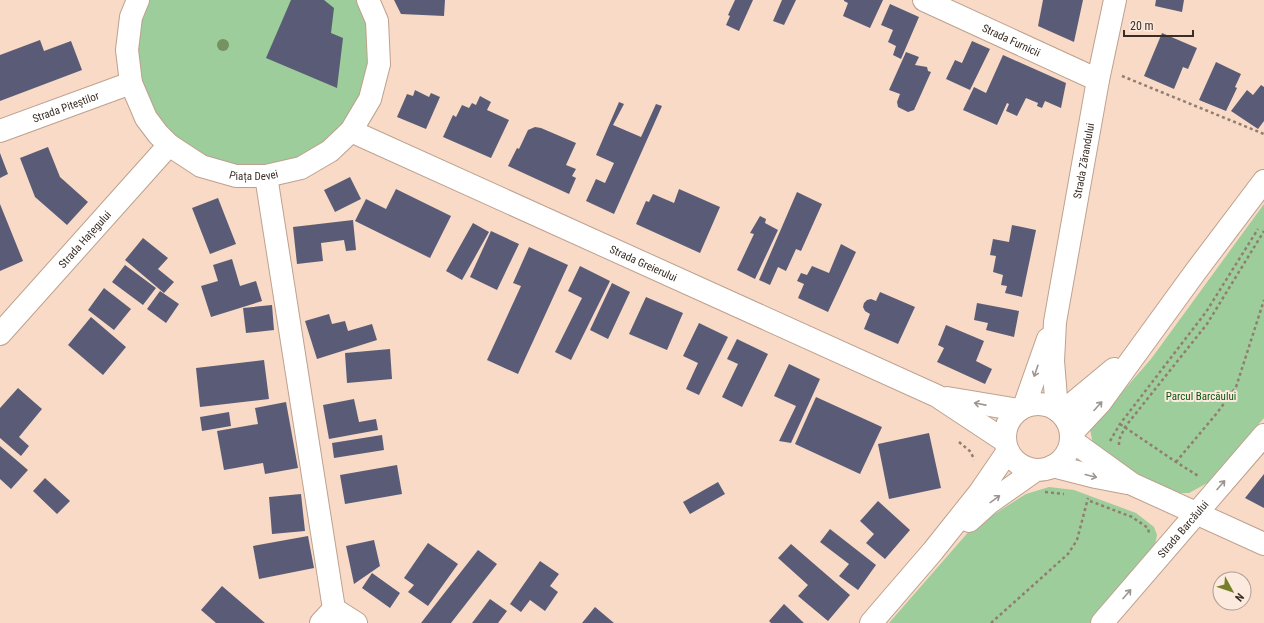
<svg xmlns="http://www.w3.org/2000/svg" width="1264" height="623" viewBox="0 0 1264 623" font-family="'Roboto Condensed',sans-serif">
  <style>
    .green { fill: #9dcd9a }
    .building { fill: #5a5c77 }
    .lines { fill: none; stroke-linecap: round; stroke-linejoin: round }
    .street-casing { stroke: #bda18e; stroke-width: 24 }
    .secondary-casing { stroke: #bda18e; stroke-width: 24 }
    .path { stroke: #917e70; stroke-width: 2.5; stroke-dasharray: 3 3; stroke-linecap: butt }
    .street { stroke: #fff; stroke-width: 22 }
    .secondary { stroke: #fff; stroke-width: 22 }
    .tree { fill: #769162 }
    .oneway { stroke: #9c9692 }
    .labels { text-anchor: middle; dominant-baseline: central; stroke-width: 4; stroke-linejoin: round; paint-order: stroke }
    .street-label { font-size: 11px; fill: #392e26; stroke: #fceade }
    .park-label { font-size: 11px; fill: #0b5610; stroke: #fceade }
  </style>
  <rect width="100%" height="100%" fill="#f8dac6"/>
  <path class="green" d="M138,0H368L379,64L351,131L266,176L169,145L127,50Z
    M1264,204V418L1209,482L1189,493H1170L1094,450L1090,429L1151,359Z
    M1049,487L1074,490L1136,513L1154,527L1157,535L1154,550L1090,623H889L971,529L1026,494Z"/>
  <path class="building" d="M291,0H324L334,8L331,33L343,38L337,88L266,58Z
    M394,0H445L444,16L401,14Z
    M735,0H753L739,31L726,25L730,16L728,15Z
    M782,0H796L784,25L773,21Z
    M844,0H883L870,28L843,16L848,3L844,1Z
    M1043,0H1083L1074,42L1038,26Z
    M1156,0H1184L1182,12L1155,6Z
    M890,4L919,17L901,59L893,55L896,46L888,42L893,30L881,25Z
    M1162,33L1197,48L1188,69L1183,67L1174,89L1144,76Z
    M40,40L44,51L71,41L82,70L0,101V55Z
    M972,41L990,49L970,90L946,79L955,60L962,63Z
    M906,52L919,57L915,65L927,67L928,71L931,72L914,110L908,112L898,107L897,102L900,94L889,90Z
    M1003,55L1066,83L1061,108L1045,101L1042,108L1037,106L1038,103L1026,98L1017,116L1006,111L1009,104L1007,103L997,125L963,110L974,87L986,93Z
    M1216,62L1241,74L1235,87L1237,88L1226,111L1199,100Z
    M1261,85L1264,87V121L1258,129L1231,111L1247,90L1253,95Z
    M415,90L429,97L431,93L440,97L426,129L397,117L407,94L413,96Z
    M480,96L491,102L487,110L509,120L491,158L443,137L453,115L456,117L462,105L469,108L472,103L476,105Z
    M619,102L624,104L613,125L641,137L656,104L662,106L614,214L586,201L596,179L605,183L614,163L596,155Z
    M535,127L541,128L576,143L566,165L576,169L572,176L576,178L569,194L508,166L517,148L519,149L528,130Z
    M48,147L60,177L88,202L67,225L35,197L20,158Z
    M0,153L8,174L0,178Z
    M350,177L361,199L335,212L324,190Z
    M396,189L451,216L430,258L355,221L366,199L386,209Z
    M679,189L720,207L700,253L636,224L646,201L649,202L653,194L674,203Z
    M797,192L822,204L801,251L796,249L786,271L778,267L770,285L759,280Z
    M218,198L236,244L210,254L192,208Z
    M0,204L23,261L0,271Z
    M760,216L766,219L765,223L778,230L755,279L737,270L754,234L750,233Z
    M353,220L356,250L346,251L344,240L321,243L323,261L297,264L293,227Z
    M473,223L489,232L462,280L446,271Z
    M1012,225L1036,230L1022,297L1005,293L1007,286L1001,285L1003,275L993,272L996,256L990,255L993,239L1009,242Z
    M491,231L519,244L497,290L470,277Z
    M143,238L168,258L158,269L174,282L164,293L125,260Z
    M841,244L856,252L828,312L798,298L804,284L797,281L801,273L807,275L812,266L829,273Z
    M529,247L568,265L518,374L487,360L521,286L513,283Z
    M232,259L240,286L256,281L262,301L211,317L201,286L218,281L213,265Z
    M125,265L156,288L143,305L112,282Z
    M580,266L610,281L571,360L555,352L582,298L568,291Z
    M612,283L630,292L608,339L590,330Z
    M104,288L131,309L114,330L88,310Z
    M160,291L179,304L166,323L147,309Z
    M880,292L915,307L898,344L864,329L870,314L865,311L863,307L864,303L867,300L871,299L876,301Z
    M646,297L683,313L667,350L629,334Z
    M977,303L1019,311L1014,337L986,330L988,323L974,320Z
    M272,305L274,330L246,333L243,308Z
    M329,314L332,324L345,321L348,331L372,324L377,340L317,359L305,321Z
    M91,317L126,347L103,375L68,345Z
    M699,323L728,337L699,395L686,389L698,363L683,356Z
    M946,325L984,341L976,361L992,369L985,384L937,362L944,348L938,345Z
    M737,339L768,354L742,407L722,397L738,364L727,359Z
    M390,349L392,379L347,383L345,353Z
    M264,360L269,399L200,407L196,368Z
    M789,364L820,379L791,443L779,441L796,406L774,396Z
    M18,388L42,409L19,437L29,446L21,456L0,438V408Z
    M816,397L882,427L860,474L795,444Z
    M354,399L359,422L376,419L378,430L329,439L323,405Z
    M286,402L298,468L265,474L263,463L224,470L217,431L258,424L255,408Z
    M229,412L231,426L202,431L200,417Z
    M929,433L941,488L889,499L878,444Z
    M382,435L384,450L334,458L332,443Z
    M0,446L28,470L11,489L0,479Z
    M397,465L402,494L345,504L340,475Z
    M1264,474V508L1245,498Z
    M45,478L70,501L57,514L33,491Z
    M718,482L725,494L690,514L683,502Z
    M301,494L305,531L272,534L269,497Z
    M878,501L910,530L885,559L866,543L874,534L860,521Z
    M830,529L876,565L858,590L839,576L849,564L820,542Z
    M308,536L314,568L259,579L253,546Z
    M374,540L380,566L354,584L346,546Z
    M428,543L458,564L428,606L408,592L414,585L404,578Z
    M791,544L850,595L828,621L798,596L808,585L778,558Z
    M478,550L497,564L451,623H421Z
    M540,561L559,574L550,586L558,592L545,611L530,600L521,612L510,604Z
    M372,573L400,593L390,608L362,588Z
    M222,586L265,623H216L201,610Z
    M490,599L507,611L498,623H472Z
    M784,604L804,623H771L769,621Z
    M595,607L614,623H582Z"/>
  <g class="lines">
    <defs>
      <g id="street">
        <path id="s1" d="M138,0L131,17L127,50L131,83L146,118L158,134L169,145L201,166L236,176H266L301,168L330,151L351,131L370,99L379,64L377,21L368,0"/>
        <path id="s2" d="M924,0L1098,80"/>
        <path id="s3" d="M0,131L131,83"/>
        <path id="s4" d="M351,131L937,396L1005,441"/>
        <path d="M266,176L334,609"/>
        <path id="s5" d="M0,334L169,145"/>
        <path d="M947,398L1019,410"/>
        <path d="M1024,407L1048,339"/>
        <path id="s6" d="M1057,410L1053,361L1055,322L1098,80L1115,0"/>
        <path d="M1071,440L1132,484L1264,544"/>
        <path d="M1053,466L1096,477L1127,483"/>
        <path d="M334,609L356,623"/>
        <path d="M321,623L334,609"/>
        <path id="s7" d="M1102,623L1264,435"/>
      </g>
      <path id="secondary" d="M1005 437a33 33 0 1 1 66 0a33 33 0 1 1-66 0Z
        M1061,413L1114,369
        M1071,434L1100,403L1196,271L1264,181
        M969,521L989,503L1036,470
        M871,623L933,551L980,492L1008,451"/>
    </defs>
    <use href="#street" class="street-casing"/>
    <use href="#secondary" class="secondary-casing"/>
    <path class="path" d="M1122,76L1264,134
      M1120,424L1176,462L1200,477
      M1110,441L1120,424L1206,312L1258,229
      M959,442L971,452L974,460
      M1119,445V440L1125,427L1207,324L1264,231
      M1176,462L1217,413L1236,387L1264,300
      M1045,492L1064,494
      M1090,501L1132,517L1148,528L1149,533
      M991,623L1068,554L1077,540L1088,498"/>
    <use href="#street" class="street"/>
    <use href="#secondary" class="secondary"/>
  </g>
  <circle class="tree" cx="223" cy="45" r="6"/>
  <defs><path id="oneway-shaft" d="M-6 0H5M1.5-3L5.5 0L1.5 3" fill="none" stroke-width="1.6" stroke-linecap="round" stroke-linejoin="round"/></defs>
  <g class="oneway">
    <use href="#oneway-shaft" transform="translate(1036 371) rotate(109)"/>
    <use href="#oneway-shaft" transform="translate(980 404) rotate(-169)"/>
    <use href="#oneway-shaft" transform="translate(1098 406) rotate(-48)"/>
    <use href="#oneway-shaft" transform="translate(1091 476) rotate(14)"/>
    <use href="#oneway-shaft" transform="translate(1221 485) rotate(-49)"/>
    <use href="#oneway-shaft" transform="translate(995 499) rotate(-36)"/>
    <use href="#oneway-shaft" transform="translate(1127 594) rotate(-49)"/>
  </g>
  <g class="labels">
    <g class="street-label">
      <text stroke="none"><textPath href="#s2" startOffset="96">Strada Furnicii</textPath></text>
      <text stroke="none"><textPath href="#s3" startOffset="70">Strada Piteștilor</textPath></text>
      <text stroke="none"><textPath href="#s6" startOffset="252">Strada Zărandului</textPath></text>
      <text stroke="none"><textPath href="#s1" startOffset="251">Piața Devei</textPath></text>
      <text stroke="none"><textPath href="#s5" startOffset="127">Strada Hațegului</textPath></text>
      <text stroke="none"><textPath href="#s4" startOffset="321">Strada Greierului</textPath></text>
      <text stroke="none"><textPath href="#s7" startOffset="124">Strada Barcăului</textPath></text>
    </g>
    <g class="park-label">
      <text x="1201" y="396">Parcul Barcăului</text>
    </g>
  </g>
  <g transform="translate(1232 591) rotate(130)"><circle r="19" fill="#fceade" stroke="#ae9f94"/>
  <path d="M0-3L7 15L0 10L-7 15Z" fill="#757f2b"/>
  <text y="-6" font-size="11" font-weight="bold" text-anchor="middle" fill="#392e26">N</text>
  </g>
  <path d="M1124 30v6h69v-6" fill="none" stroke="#392e26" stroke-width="2"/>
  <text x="1130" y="30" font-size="12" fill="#392e26" stroke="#fceade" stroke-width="3" paint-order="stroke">20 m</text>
</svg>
